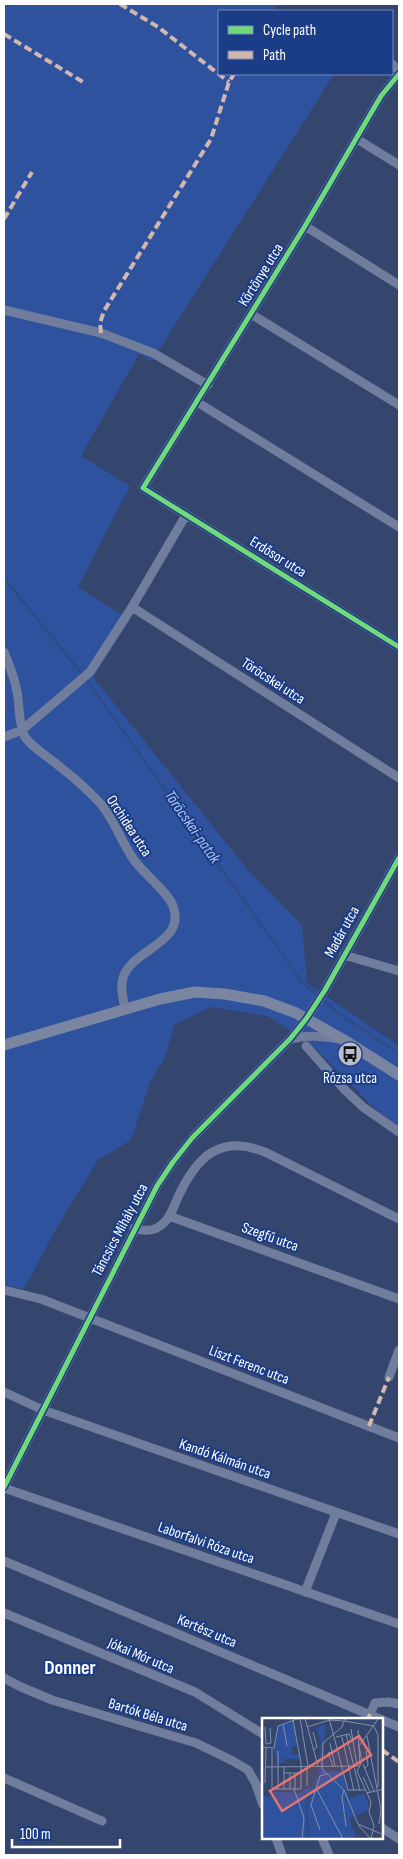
<svg xmlns="http://www.w3.org/2000/svg" width="403" height="1859" viewBox="0 0 403 1859" font-family="'Sofia Sans Condensed',sans-serif">
  <style>
    .green { fill: #2f529e }
    .lines { fill: none; stroke-linecap: round; stroke-linejoin: round }
    .stream { stroke: #314a80; stroke-width: 2 }
    .minor { stroke: #707d9c; stroke-width: 9 }
    .major { stroke: #7a86a1; stroke-width: 11 }
    .quiet { stroke: #d1b7ad; stroke-width: 4; stroke-dasharray: 8 4; stroke-linecap: butt }
    .cycleway-casing { stroke: #1b3c87; stroke-width: 8 }
    .cycleway { stroke: #71d979; stroke-width: 5 }
    .labels { text-anchor: middle; dominant-baseline: central; stroke-width: 4; stroke-linejoin: round; paint-order: stroke }
    .street-label { font-size: 15px; fill: #fff; stroke: #1b3c87 }
    .poi-label { font-size: 15px; fill: #fff; stroke: #1b3c87 }
    .water-label { font-size: 16px; font-style: italic; fill: #afc5f3; stroke: #1b3c87 }
    .district-label { font-size: 20px; font-weight: bold; fill: #fff; stroke: #1b3c87 }
    .inset-river { fill: none; stroke: #314a80; stroke-width: 2.5 }
    .inset-road { fill: none; stroke: #8590a8; stroke-width: 1 }
    .view { fill: #e47373; fill-opacity: 0.15; stroke: #e47373; stroke-width: 2.5 }
    .inset-edge { fill: none; stroke: #fff; stroke-width: 2.5 }
  </style>
  <rect width="100%" height="100%" fill="#34466e"/>
  <path class="green" d="M4,4H277L273,11H219V74H334L152,361L139,354L81,456L130,486L78,587L130,620L93,677L248,870L302,925L307,983L399,1046V1128L370,1104L310,1043L267,1016L211,1007L175,1024L165,1057L150,1082L131,1140L98,1160L57,1227L24,1289L4,1285Z"/>
  <g class="lines">
    <path class="stream" d="M4,578L83,675
      M86,679L302,982L317,995
      M323,1000L338,1013L399,1054"/>
    <path class="minor" d="M392,64L399,71
      M399,74L381,96L305,226L143,488L399,647
      M357,139L399,165
      M305,226L399,285
      M4,310L101,333L153,353L208,385
      M251,314L399,405
      M197,402L399,527
      M132,607L399,778
      M4,652C9,665 15,678 17,692C20,705 18,724 25,737C32,748 49,757 59,766C73,777 87,789 99,802C114,818 121,842 134,860C144,874 168,892 173,906C187,943 131,949 123,978C120,988 123,998 125,1008
      M4,737L22,730L90,672L132,607L186,515
      M344,955L399,971
      M290,1039C307,1035 321,1036 339,1039
      M306,1046L344,1089L363,1107L399,1132
      M169,1216L399,1299
      M134,1228C143,1231 152,1232 160,1226C170,1219 173,1208 178,1197C197,1156 221,1133 267,1153L399,1219
      M4,1290L41,1299L399,1438
      M389,1377L399,1350
      M4,1392L43,1410L399,1534
      M4,1487L157,1186L173,1162L192,1138L290,1039L306,1019L325,990L399,858
      M4,1488L399,1624
      M4,1561L399,1727
      M305,1592L336,1513
      M4,1613L195,1692L263,1734
      M4,1678L21,1687L52,1700L196,1743L233,1761L248,1770L255,1782L263,1805
      M370,1714L375,1703L388,1702L399,1704
      M4,1778L102,1821
      M382,1828L399,1839
      M276,1838L282,1855
      M322,1838L329,1855"/>
    <path class="major" d="M4,1045L160,999L195,992L225,994L264,1001L296,1013L344,1040L399,1075"/>
    <path class="quiet" d="M120,4L158,27L229,82
      M4,34L83,82
      M4,219L32,172
      M101,333L100,323L104,311L211,139L229,82L234,74
      M369,1426L389,1377
      M368,1719L370,1714
      M382,1750L399,1762"/>
    <defs>
      <path id="cycleway" d="M399,74L381,96L305,226L143,488L399,647
        M4,1487L157,1186L173,1162L192,1138L290,1039L306,1019L325,990L399,858"/>
    </defs>
    <use href="#cycleway" class="cycleway-casing"/>
    <use href="#cycleway" class="cycleway"/>
  </g>
  <defs>
    <symbol id="bus-disc" viewBox="-11 -11 22 22"><circle r="9.5" fill="#b8becc" stroke="#1b3c87"/><path d="M-5-6H5V4H4V6H2V4H-2V6H-4V4H-5ZM-3.5-4V0h7V-4ZM-3.5 1.2v1.5H-2V1.2ZM2 1.2v1.5H3.5V1.2Z" fill="#111"/></symbol>
  </defs>
  <g fill-rule="evenodd">
    <use href="#bus-disc" x="336" y="1040" width="28" height="28"/>
  </g>
  <g class="labels">
    <g class="street-label">
      <text transform="translate(261 275) rotate(-58)">Körtönye utca</text>
      <text transform="translate(278 557) rotate(32)">Erdősor utca</text>
      <text transform="translate(273 681) rotate(33)">Töröcskei utca</text>
      <text transform="translate(129 826) rotate(57)">Orchidea utca</text>
      <text transform="translate(342 932) rotate(-61)">Madár utca</text>
      <text transform="translate(120 1230) rotate(-62)">Táncsics Mihály utca</text>
      <text transform="translate(270 1237) rotate(20)">Szegfű utca</text>
      <text transform="translate(249 1365) rotate(21)">Liszt Ferenc utca</text>
      <text transform="translate(225 1459) rotate(19)">Kandó Kálmán utca</text>
      <text transform="translate(206 1543) rotate(19)">Laborfalvi Róza utca</text>
      <text transform="translate(207 1631) rotate(23)">Kertész utca</text>
      <text transform="translate(141 1656) rotate(23)">Jókai Mór utca</text>
      <text transform="translate(148 1715) rotate(17)">Bartók Béla utca</text>
    </g>
    <g class="poi-label">
      <text x="350" y="1078">Rózsa utca</text>
    </g>
    <g class="water-label">
      <text transform="translate(192 827) rotate(55)">Töröcskei-patak</text>
    </g>
    <g class="district-label">
      <text x="70" y="1668">Donner</text>
    </g>
  </g>
  <g transform="translate(262 1718)">
    <rect width="121" height="121" fill="#34466e"/>
    <path d="M31,3L35,27L29,29L31,37L37,36L38,41H22V45H16L12,31L17,8ZM63,7L61,49L64,54L81,53L87,81L102,75L106,86L107,92L87,100L94,118L81,121H0V78L13,79L12,74L39,75L40,72L50,68L58,48L59,23L54,10Z" fill="#2f529e"/>
    <path class="inset-river" d="M91,0L115,6M47,121L44,86L58,50"/>
    <path class="inset-road" d="M38,0L46,48M43,0L56,48M67,0L86,72H103M83,0L80,9L61,25L60,51L82,72L96,106L122,117M82,3L112,8M21,6L25,28M112,8L116,17V69M3,9L4,26M45,9L68,2L81,3M89,11L95,48M96,12L98,47M84,16L98,73M105,18L119,92L117,106M74,19L87,16L89,21M80,19L92,73M68,25L73,48M4,26L9,25L8,10M0,29L12,30L16,8L38,0M51,32L55,29L51,14M16,33V71M70,34L66,35L71,48M101,46L112,73M4,49L97,48M22,49V71M102,51L106,47L104,33M22,55H39M28,55V71M33,55V71M101,59L108,74M3,65L4,30M45,68V48M10,70V31M54,70L81,121H88M12,71H39V45L31,2M32,71L42,100L40,121M82,72L80,79L84,108M105,75L122,71M96,107L109,121M58,112L49,87L58,58L65,56M109,121L112,108L107,94L109,84L95,53L100,44L97,28L116,1"/>
    <path class="view" d="M97,18L109,37L20,93L8,73Z"/>
    <rect width="121" height="121" class="inset-edge"/>
  </g>
  <rect width="403" height="1859" fill="none" stroke="#ffffff" stroke-width="10"/>
  <rect x="218" y="10" width="175" height="65" fill="#1b3c87" stroke="#768ab7"/>
  <rect x="228" y="26" width="25" height="8" fill="#71d979" stroke="#768ab7"/>
  <text x="263" y="35" font-size="15" fill="#ffffff">Cycle path</text>
  <rect x="228" y="51" width="25" height="8" fill="#d1b7ad" stroke="#768ab7"/>
  <text x="263" y="60" font-size="15" fill="#ffffff">Path</text>
  <path d="M12 1839v8h108v-8" fill="none" stroke="#ffffff" stroke-width="2.5"/>
  <text x="20" y="1839" font-size="15" fill="#ffffff" stroke="#1b3c87" stroke-width="4" paint-order="stroke">100 m</text>
</svg>
